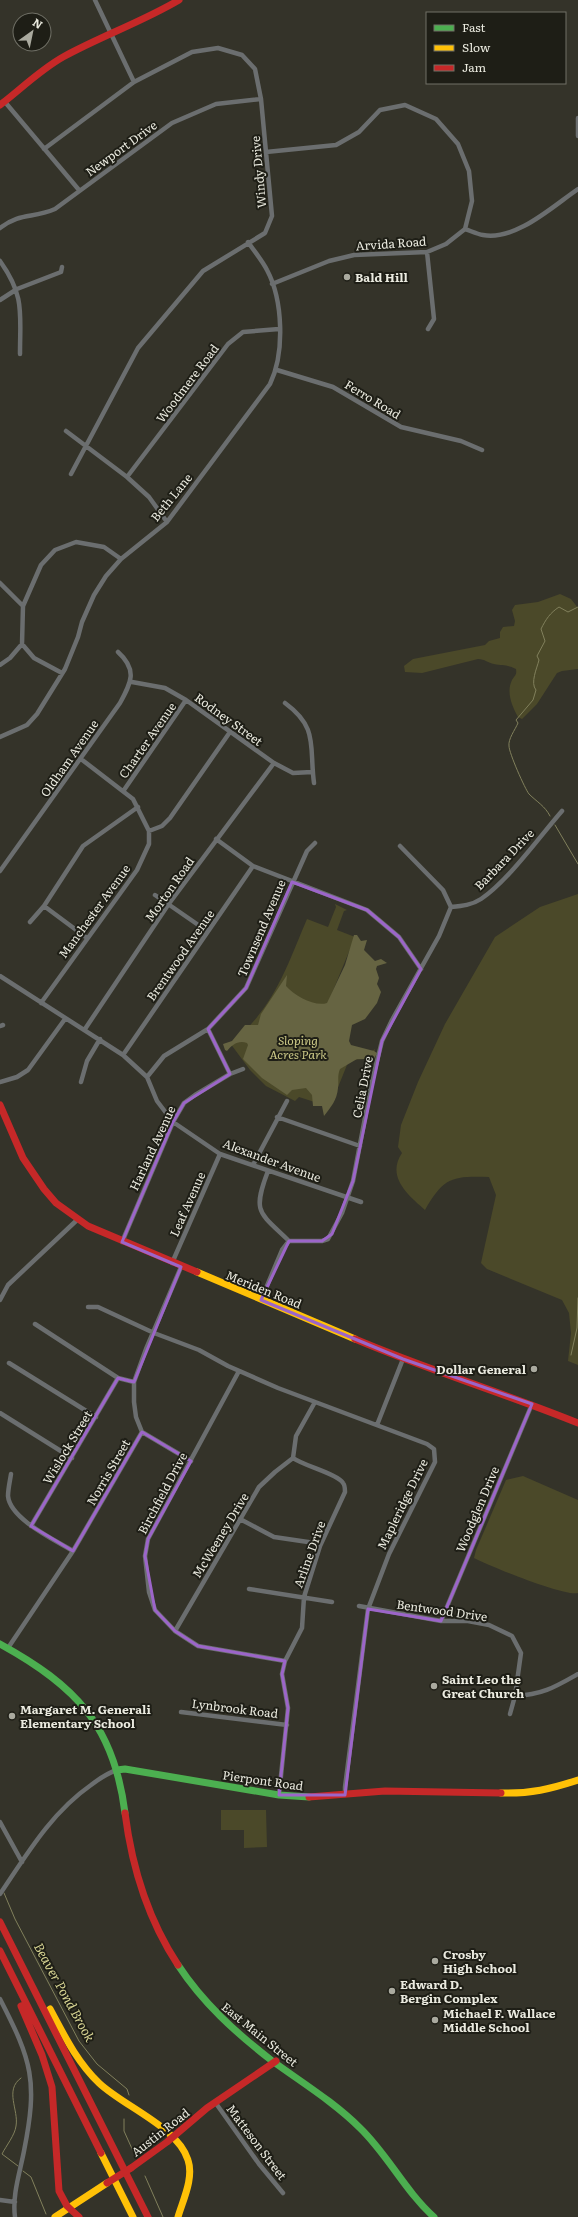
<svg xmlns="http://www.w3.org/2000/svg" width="578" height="2217" viewBox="0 0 578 2217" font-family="Literata,serif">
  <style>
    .green { fill: #4b4929 }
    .forest { fill: #666442 }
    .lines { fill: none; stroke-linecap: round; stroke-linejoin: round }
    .stream { stroke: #81805c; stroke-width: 1 }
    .street { stroke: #6b6e6f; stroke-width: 4.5 }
    .fast { stroke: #4caf50; stroke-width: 7 }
    .slow { stroke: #ffc107; stroke-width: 7 }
    .jam { stroke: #c62828; stroke-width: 7 }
    .jam-bridge { stroke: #c62828; stroke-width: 7 }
    .marked { fill: none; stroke: #9c65c9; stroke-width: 3; stroke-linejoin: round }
    .poi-dot { fill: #aaaa9f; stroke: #1e1e16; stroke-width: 1.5 }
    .labels { text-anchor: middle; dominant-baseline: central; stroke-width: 4; stroke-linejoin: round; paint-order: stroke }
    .street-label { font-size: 12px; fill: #eaeadf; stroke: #1e1e16 }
    .poi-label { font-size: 12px; font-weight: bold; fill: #eaeadf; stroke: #1e1e16; text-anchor: start }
    .park-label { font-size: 12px; font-style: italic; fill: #c9c685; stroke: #1e1e16 }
    .water-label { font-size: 13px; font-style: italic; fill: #d9d694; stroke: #1e1e16 }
  </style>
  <rect width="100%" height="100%" fill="#343329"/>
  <path class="green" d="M560,594L571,599L578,608V669L562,671L557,673L537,704L522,719L518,717C512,706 506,692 512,680C515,675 517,675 516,669C506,664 503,666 494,664C488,663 485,659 478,659L422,673L405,672L404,666L413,659L485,645L489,641L500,638V632L503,627L514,626L515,621L512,610L515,605L538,602Z
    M578,894V1365L568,1361L571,1333L569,1313L562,1300L487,1269L481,1263L496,1195L489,1177C452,1176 444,1177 425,1210C408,1195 386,1177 402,1153L398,1147L401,1125L418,1082L445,1024L495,937L540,907Z
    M335,904L347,910L344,911L337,930L355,937L330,998L348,1050L372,1051L375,1049L371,1064L368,1059L349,1060L330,1107L299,1097L295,1101L266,1086L250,1070L230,1043C273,1011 287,966 307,919L328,927L336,907Z
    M523,1476L578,1500V1593C566,1597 489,1566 474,1558L476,1550L506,1480Z
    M221,1810H266L267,1847L244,1848V1830H221Z"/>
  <path class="forest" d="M354,935H357L361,941L367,940L364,950L375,961L381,959L387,963L377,966L376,969L379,978L377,984L381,992L377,1003L365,1019L352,1025L349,1041L351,1045L374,1051L377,1053L374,1059H357L340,1069C337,1076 339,1081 338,1088C337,1100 331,1107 324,1116L322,1106H313L312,1095L306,1088L292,1090L287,1095L262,1078L243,1059L248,1045L247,1043C238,1040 232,1045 227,1051L225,1050L223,1044L232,1041L245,1025H258L261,1014L287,975L286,986C295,996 315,1007 327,1003L345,965Z"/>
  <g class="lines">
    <path class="stream" d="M550,816C545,806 537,802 529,794C525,789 509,753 509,746C508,739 515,730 518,723L516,720L533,700L536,690C530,683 537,668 539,660L537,656L545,641L541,629C546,619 550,613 559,607L568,612L578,607
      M555,825L578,864
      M571,1355L577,1328L578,1298
      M4,1893L15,1919L79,2041L97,2064L127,2089L129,2095
      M124,2119V2131L133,2151
      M18,2166L2,2154C6,2146 15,2135 16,2126C19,2110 4,2090 21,2078
      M23,2171L31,2177L46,2214
      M145,2176L163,2217"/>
    <path class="street" d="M95,0L134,82
      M5,102L79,190
      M578,118V136
      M44,149L134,82L192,52L218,48L242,55L255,69L261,99L272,216L265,233L203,271L138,348L71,474
      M266,152L336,145L359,132L380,110L405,105L436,119L458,144L469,171L472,201L465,229L446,244L427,252L354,255L329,261L272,284
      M0,228C21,212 32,219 55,209L172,123L216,104L261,99
      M465,229C471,231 477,234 483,235C516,241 553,206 578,189
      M427,252L434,319L428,329
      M0,261C25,296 20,313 20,354
      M0,300L17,289L61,272L62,267
      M277,370L333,387L401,427L461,441L482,450
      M66,431L127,477L149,497L167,522
      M127,477L228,344L243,332L279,329
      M0,583L23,606
      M22,644L34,658L62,673
      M0,665L10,658L22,644L23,606L41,565L55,550L76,542L104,547L121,559
      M132,682L165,688L186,700L274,763L293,773L312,772
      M285,703C319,728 309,746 314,783
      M0,737L27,725L37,714L65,669L78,637L82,622L94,595L106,576L121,559L167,522L270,384C285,353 283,300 267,270C262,260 254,251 248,242
      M124,790L186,700
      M149,831L162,826L170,818L230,732
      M216,839L253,866L367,910L399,937L421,969
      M0,871L120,703C131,683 138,670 118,652
      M155,895L207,931
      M44,906L87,938
      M451,907C462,906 472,905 481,899C508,881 540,836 562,811
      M30,922L44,906L83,846L138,807
      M0,976L123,1055L147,1077L157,1101L173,1122L220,1154L361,1202
      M41,1003L137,870L149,844V831L133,799L81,759
      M0,1026L3,1025
      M85,1029L168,905L274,763
      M208,1029L230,1074
      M123,1055L253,866
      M147,1077L164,1056L208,1029L246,988L307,851L315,843
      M0,1082L17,1077L28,1070L65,1019
      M81,1082L87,1061L100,1039
      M277,1117L360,1146
      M253,1165L287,1101
      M268,1171C252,1213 259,1212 289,1241H322L328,1239L342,1213L353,1181L372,1081L382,1041L392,1020L439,936L451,907L443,890L400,846
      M122,1242L173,1122L184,1103L195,1095L230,1074L243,1069
      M172,1263L220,1154
      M0,1300L8,1285L77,1220
      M261,1300L282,1250L289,1241
      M88,1307H98L154,1333L199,1350L228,1366L278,1388L427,1444L434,1449L435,1462L389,1554L368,1609L345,1787V1795
      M35,1324L118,1378L134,1382
      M9,1363L96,1417
      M239,1371L148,1539L145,1556L149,1592L155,1610L175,1631L198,1646L285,1661
      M0,1413L72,1458
      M377,1425L403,1359
      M142,1432L191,1461
      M293,1458L296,1436L315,1402
      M11,1474C10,1481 8,1489 8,1496C10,1519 55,1540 73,1551
      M240,1519L274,1537L308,1542L320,1546
      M31,1526L118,1378
      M249,1589L332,1602
      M359,1606L441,1621H468L489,1625L512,1636L521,1653L515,1696L510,1714
      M441,1621L532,1404
      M175,1631L259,1487L275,1472L293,1458
      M8,1648L73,1551L142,1432L136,1417L134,1402V1382L146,1349L181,1267
      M515,1696C542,1695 555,1687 578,1674
      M181,1712L287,1725
      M279,1795L288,1708L282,1674L285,1661L302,1628L304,1597L320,1546L345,1492C345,1490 345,1485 343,1483C338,1474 304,1466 293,1458
      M0,1822L22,1862
      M0,1894C27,1854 51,1813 91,1785C99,1779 107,1773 117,1770
      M0,1999C32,2061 38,2081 24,2151C20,2172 12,2195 15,2217
      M215,2102L259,2164L283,2193
      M0,2200L15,2202"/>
    <path class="fast" d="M0,1644C75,1685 114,1725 125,1813
      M117,1770L125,1769L279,1795L309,1797
      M178,1965C203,2003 235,2032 271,2060C301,2082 334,2102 360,2128C388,2155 405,2191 434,2217"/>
    <path class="slow" d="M197,1272L355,1339
      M501,1793C531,1794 550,1789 578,1780
      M50,2009C64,2035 77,2062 99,2083C123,2106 178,2127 188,2160C194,2178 183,2200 178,2217
      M101,2153L133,2217
      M55,2217L107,2183"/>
    <path class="jam" d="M0,105C21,89 40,70 63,57C101,36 142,22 179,0
      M0,1105L23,1158L44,1189L56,1203L88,1226L197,1272
      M355,1339C428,1370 504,1393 578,1423
      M309,1797L385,1791L501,1793
      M125,1813C132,1868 147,1918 178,1965
      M0,1922L148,2217
      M0,1951L101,2153
      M21,2006L42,2055L52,2087L59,2191L67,2206L79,2217
      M131,2168L167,2142L207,2108L276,2061"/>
    <path class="jam-bridge" d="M107,2183L131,2168"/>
  </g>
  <path class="marked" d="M292,882L367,910L399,937L421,969L382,1041L353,1181L332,1234L322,1241H289L261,1300L403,1359L532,1404L441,1621L368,1609L345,1795H279L288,1708L282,1674L285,1661L198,1646L175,1631L155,1610L145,1556L148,1539L191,1461L142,1432L73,1551L31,1526L118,1378L134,1382L181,1267L122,1242L173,1122L184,1103L230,1074L208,1029L246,988Z"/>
  <g class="poi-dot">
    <circle cx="347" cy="277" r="4"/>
    <circle cx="534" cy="1369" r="4"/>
    <circle cx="434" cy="1686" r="4"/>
    <circle cx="12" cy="1716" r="4"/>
    <circle cx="435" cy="1961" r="4"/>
    <circle cx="392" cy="1991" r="4"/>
    <circle cx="435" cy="2020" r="4"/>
  </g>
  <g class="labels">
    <g class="street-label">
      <text transform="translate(121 148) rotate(-36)">Newport Drive</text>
      <text transform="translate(258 172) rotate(-95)">Windy Drive</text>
      <text transform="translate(391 243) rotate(-4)">Arvida Road</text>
      <text transform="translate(187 383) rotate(-53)">Woodmere Road</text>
      <text transform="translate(373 399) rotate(31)">Ferro Road</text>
      <text transform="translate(171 497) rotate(-51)">Beth Lane</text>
      <text transform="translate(229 719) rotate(36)">Rodney Street</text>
      <text transform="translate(147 740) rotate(-55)">Charter Avenue</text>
      <text transform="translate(69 758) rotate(-55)">Oldham Avenue</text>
      <text transform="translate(504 859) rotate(-46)">Barbara Drive</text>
      <text transform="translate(169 889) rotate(-55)">Morton Road</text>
      <text transform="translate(94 911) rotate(-54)">Manchester Avenue</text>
      <text transform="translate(261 928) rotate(-67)">Townsend Avenue</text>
      <text transform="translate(180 955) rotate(-55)">Brentwood Avenue</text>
      <text transform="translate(362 1087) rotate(-79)">Celia Drive</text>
      <text transform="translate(152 1148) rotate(-65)">Harland Avenue</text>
      <text transform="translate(272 1160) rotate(20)">Alexander Avenue</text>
      <text transform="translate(187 1204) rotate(-66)">Leaf Avenue</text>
      <text transform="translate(264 1289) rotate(22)">Meriden Road</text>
      <text transform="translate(67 1447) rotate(-59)">Wislock Street</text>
      <text transform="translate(108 1472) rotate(-60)">Norris Street</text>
      <text transform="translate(162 1493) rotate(-62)">Birchfield Drive</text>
      <text transform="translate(402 1504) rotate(-64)">Mapleridge Drive</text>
      <text transform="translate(477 1509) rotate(-67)">Woodglen Drive</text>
      <text transform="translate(220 1535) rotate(-59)">McWeeney Drive</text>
      <text transform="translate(309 1554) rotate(-70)">Arline Drive</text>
      <text transform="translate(442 1610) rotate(8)">Bentwood Drive</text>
      <text transform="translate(235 1708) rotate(7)">Lynbrook Road</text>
      <text transform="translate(263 1780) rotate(8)">Pierpont Road</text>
      <text transform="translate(260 2034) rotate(39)">East Main Street</text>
      <text transform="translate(160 2132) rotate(-38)">Austin Road</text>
      <text transform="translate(257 2142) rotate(53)">Matteson Street</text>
    </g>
    <g class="poi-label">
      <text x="355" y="277">Bald Hill</text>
      <text x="526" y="1369" text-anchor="end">Dollar General</text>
      <text x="442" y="1679">Saint Leo the<tspan x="442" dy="14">Great Church</tspan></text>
      <text x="20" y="1709">Margaret M. Generali<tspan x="20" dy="14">Elementary School</tspan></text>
      <text x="443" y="1954">Crosby<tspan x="443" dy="14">High School</tspan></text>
      <text x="400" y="1984">Edward D.<tspan x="400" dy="14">Bergin Complex</tspan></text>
      <text x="443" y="2013">Michael F. Wallace<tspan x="443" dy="14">Middle School</tspan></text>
    </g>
    <g class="park-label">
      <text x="298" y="1040">Sloping<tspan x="298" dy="14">Acres Park</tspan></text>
    </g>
    <g class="water-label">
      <text transform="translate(65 1992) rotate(61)">Beaver Pond Brook</text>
    </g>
  </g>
  <rect x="426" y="12" width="140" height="72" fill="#1e1e16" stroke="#707066"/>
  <rect x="434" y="25" width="20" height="6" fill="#4caf50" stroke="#707066"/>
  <text x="462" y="32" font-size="12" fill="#eaeadf">Fast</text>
  <rect x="434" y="45" width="20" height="6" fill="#ffc107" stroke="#707066"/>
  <text x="462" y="52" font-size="12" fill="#eaeadf">Slow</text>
  <rect x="434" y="65" width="20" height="6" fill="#c62828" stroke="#707066"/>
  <text x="462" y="72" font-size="12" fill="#eaeadf">Jam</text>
  <g transform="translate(32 32) rotate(33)"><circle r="19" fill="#1e1e16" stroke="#707066"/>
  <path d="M0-3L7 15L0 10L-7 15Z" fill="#aaaa9f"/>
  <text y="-6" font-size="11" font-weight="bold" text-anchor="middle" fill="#eaeadf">N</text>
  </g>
</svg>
